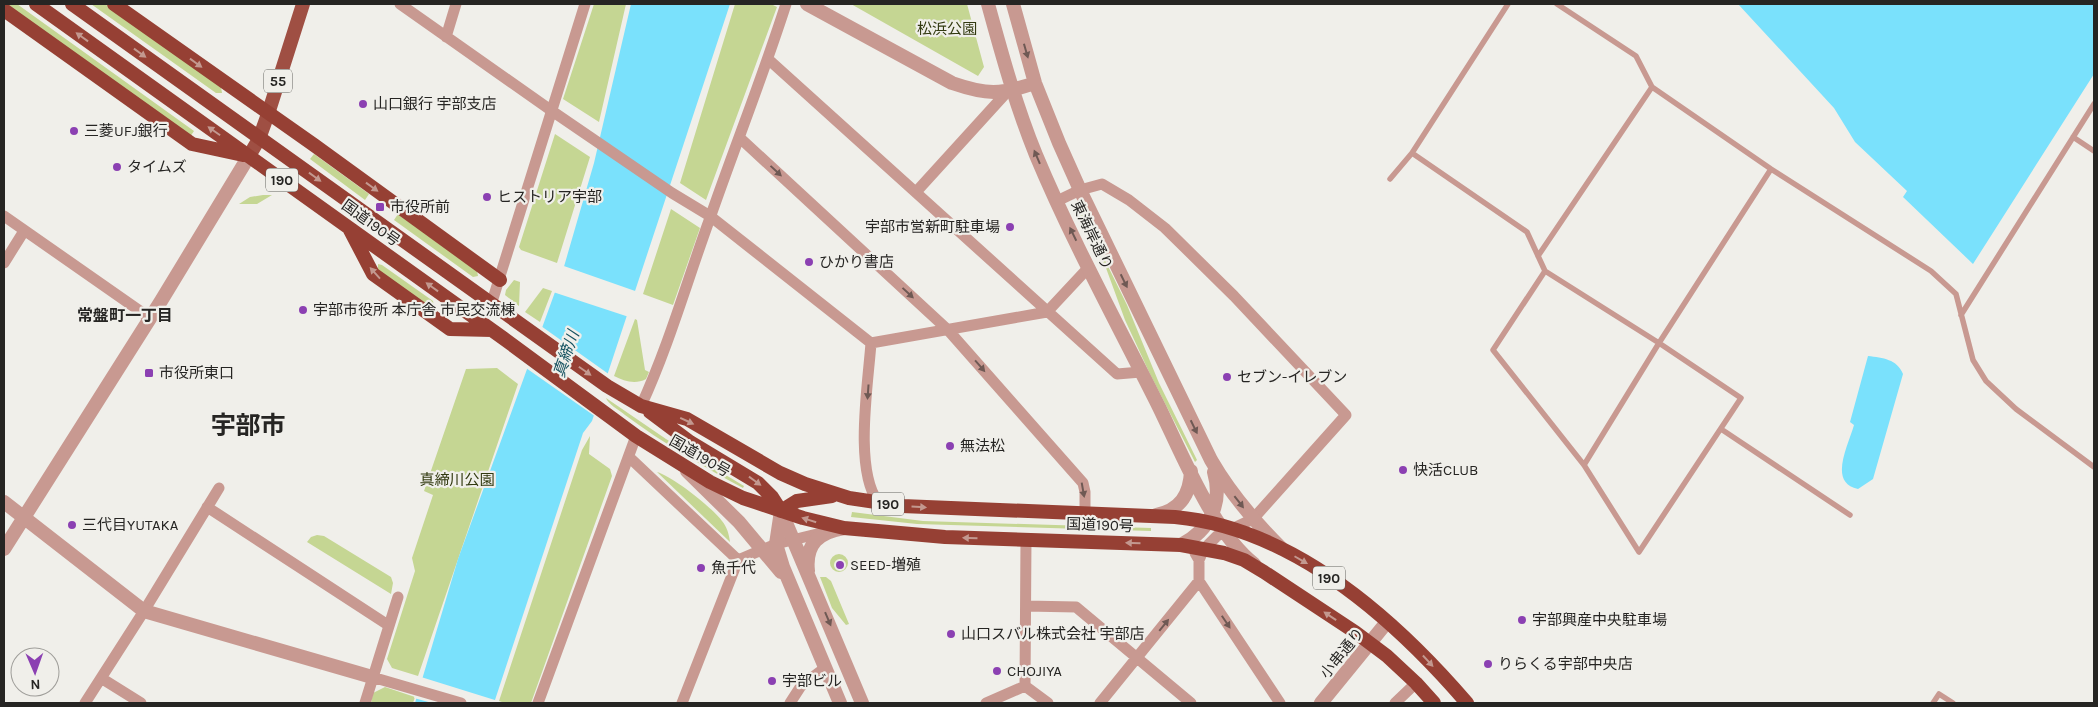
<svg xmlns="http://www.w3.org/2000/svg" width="2098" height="707" viewBox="0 0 2098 707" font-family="Karla,'Noto Sans JP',sans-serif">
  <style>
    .green { fill: #c5d693 }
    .water { fill: #7ae1fc }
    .pier { fill: #f0efea }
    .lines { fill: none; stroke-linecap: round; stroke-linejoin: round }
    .service { stroke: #c89991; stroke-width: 5.5 }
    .minor { stroke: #c89991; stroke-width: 11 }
    .tertiary { stroke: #c89991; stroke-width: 14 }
    .primary { stroke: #9f4f43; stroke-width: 14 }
    .trunk { stroke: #964034; stroke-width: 14 }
    .oneway { fill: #c3988f }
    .oneway2 { fill: #6f5954 }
    .poi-dot { fill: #8b40b2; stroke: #f0efea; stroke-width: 2 }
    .labels { text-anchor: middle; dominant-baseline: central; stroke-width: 4.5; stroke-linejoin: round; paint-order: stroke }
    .shield { fill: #f0efea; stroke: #63625f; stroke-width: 1 }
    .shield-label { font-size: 14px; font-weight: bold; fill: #262523 }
    .park-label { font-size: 15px; fill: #323a10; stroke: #f0efea }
    .poi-label { font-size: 15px; fill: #262523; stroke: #f0efea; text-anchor: start }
    .street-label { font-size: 15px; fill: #262523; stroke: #f0efea }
    .neighbourhood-label { font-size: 16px; font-weight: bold; fill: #262523; stroke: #f0efea }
    .water-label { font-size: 16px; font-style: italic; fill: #155260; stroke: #f0efea }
    .town-label { font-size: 25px; font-weight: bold; fill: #262523; stroke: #f0efea }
  </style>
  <rect width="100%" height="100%" fill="#f0efea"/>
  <path class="green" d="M4,4H17L194,131L190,137Z
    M91,4H105L221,87L222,93H216Z
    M594,4H626L599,122L563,99Z
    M735,4H771L777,7L706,200L680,183Z
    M851,4H967L984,67L978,76Z
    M555,134L590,157L557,263L521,250L519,247Z
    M314,154L369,194L365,200L310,159Z
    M263,195H272L257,204H239L250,197Z
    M1078,205L1127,305L1159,383L1197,460L1195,462L1150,374L1125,320L1106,268L1075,206Z
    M671,209L700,228L673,305L643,294Z
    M398,214L477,271L478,276L473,277L394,220Z
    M378,264L382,265L433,301L434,306L429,307L378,270Z
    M514,280L520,282L519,306L505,295L506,290Z
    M543,288L552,291L540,322L525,312Z
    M635,319L637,320L645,370L649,372L646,379C635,385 624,381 614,376Z
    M497,368L518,384L418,676L392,668L387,659L415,571L412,558L433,495L424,491L466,369Z
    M606,398L666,439L744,486L743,488C702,466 663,443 625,415C619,410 608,404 606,398Z
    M590,436L589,454L610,469L612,476L531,703H505L499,701L582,450Z
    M657,472C672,476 713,508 722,521C727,527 729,534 730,542Z
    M852,512L923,521L1151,528V531L917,524L851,517Z
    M317,535L324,536L391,577L393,583L391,594L307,542L311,537Z
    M830 563a9 9 0 1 1 18 0a9 9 0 1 1-18 0Z
    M820,577H826L831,581L849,624L846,625L832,608Z
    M385,687L415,697L413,703H371L373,693Z"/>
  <path class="water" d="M631,4H730L592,421L583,433L494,703H415L458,559L563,270L594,163Z
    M1738,4H2094V74L1973,264L1903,197L1907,191L1855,142L1834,108Z
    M1868,356C1883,358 1897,359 1903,374L1873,479L1858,489C1828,483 1848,446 1854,425L1850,422Z"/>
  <path class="pier" d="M561,265L638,292L629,317L553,292Z
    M541,326L610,375L596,417L526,368Z
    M421,677L498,701L497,703H432L414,698Z"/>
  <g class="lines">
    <path class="service" d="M1557,4L1636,56L1652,87L1771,169L1931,271L1956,294L1973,360L1986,381L2016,409L2094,467
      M2073,137L2094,151
      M1412,153L1527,232L1545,271L1659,343L1741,398L1639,552L1584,465L1493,350L1545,271
      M1390,179L1412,153L1508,4
      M1538,256L1652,87
      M1961,315L2094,104
      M1721,429L1850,515
      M1584,465L1659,343L1771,169
      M1933,703L1939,694L1953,703"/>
    <path class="minor" d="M400,4L552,111L672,193L710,216L871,343L1047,312L1089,267
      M446,37L456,4
      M768,59L1117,374L1141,372
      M740,138L948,330L1083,483L1085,492V513
      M916,192L1007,92
      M1057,201L1080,190L1102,184L1129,200L1165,228L1234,296L1346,415L1253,519L1217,536L1204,549L1199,560
      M4,216L150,318
      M4,263L24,231
      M491,305L585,4
      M871,343C868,385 854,469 878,502
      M641,406C669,345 687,281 710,218C735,146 763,76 786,4
      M629,457L738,560
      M207,507L388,625
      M1199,581L1280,703
      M1026,606L1076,607L1191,703
      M372,677L461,703
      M101,678L141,703
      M1025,686L1026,539
      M1025,686L1048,703
      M85,703L144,611L219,488
      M365,703L398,597
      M538,703L636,436
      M682,703L738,560L776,544L825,532
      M790,703L801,686L825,668
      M986,703L1025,686
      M1100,703L1199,581V560L1195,553
      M1395,703L1416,683"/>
    <path class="tertiary" d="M807,4L952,83C987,95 1000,95 1035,83
      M988,4C1002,55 1016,106 1036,155C1072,241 1117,323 1159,407C1182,454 1213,532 1254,564
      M1013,4L1035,83L1059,143L1080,190L1211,460C1230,493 1254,521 1281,548
      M687,471L739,522L781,572
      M4,502L144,611L372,677
      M781,511L862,703
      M781,511L776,544L783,567L840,703
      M1156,515C1180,510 1190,495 1191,471
      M1181,545C1210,530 1223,503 1214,472
      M4,549L161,301L249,156
      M808,571C805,544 819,532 844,528
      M1321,703L1387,622"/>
    <path class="primary" d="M249,156L259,139L268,114L303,4"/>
    <path class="trunk" d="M36,4L503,338L636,436L710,482L743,498L803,518L844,528L945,537L1181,545L1224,553L1244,560L1264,572L1355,632L1387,656L1416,683L1434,703
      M72,4L607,386L641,406L687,419L780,473L805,484L849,498L902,506L1175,517C1293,528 1393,617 1467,703
      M114,4L314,145L500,280
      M4,10L192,144L243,155
      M350,230L373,274L450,329L492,330
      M650,412L690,442L758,483L772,497L781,511
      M781,511L797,501L832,496"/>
  </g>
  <defs><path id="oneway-solid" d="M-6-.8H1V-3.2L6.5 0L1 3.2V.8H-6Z" transform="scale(1.25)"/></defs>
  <g class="oneway">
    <use href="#oneway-solid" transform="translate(82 37) rotate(-144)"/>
    <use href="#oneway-solid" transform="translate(140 53) rotate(36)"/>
    <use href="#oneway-solid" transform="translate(196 63) rotate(36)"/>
    <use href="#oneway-solid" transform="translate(214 131) rotate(-145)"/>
    <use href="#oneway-solid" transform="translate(315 177) rotate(36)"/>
    <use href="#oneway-solid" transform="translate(372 187) rotate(36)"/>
    <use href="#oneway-solid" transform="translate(375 273) rotate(-132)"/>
    <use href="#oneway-solid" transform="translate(432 287) rotate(-144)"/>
    <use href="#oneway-solid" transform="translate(585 371) rotate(35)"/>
    <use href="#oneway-solid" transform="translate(687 421) rotate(25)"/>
    <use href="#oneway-solid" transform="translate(755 481) rotate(36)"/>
    <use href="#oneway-solid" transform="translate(919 507) rotate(4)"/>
    <use href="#oneway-solid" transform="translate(809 520) rotate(-163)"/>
    <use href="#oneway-solid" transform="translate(970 538) rotate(-178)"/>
    <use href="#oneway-solid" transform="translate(1133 543) rotate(-178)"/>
    <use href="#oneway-solid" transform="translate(1301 560) rotate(30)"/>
    <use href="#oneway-solid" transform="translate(1330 616) rotate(-146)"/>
    <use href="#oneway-solid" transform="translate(1428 661) rotate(47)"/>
  </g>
  <g class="oneway2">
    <use href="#oneway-solid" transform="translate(1026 51) rotate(74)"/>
    <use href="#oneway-solid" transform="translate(1037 157) rotate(-113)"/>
    <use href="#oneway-solid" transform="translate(776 171) rotate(43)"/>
    <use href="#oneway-solid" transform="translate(1073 234) rotate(-116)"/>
    <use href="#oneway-solid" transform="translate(1124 281) rotate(64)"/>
    <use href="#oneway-solid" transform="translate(908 293) rotate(43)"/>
    <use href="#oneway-solid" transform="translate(980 366) rotate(49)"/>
    <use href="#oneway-solid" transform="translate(868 392) rotate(94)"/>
    <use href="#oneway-solid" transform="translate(1194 427) rotate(64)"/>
    <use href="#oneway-solid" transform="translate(1083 490) rotate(80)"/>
    <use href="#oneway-solid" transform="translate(1239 502) rotate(52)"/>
    <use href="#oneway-solid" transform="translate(828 619) rotate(67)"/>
    <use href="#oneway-solid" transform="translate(1226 622) rotate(56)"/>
    <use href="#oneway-solid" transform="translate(1164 625) rotate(-51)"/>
  </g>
  <g class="poi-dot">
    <circle cx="363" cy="104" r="5"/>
    <circle cx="74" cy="131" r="5"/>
    <circle cx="117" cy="167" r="5"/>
    <circle cx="487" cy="197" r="5"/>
    <rect x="375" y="202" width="10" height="10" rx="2.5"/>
    <circle cx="1010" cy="227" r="5"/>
    <circle cx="809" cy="262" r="5"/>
    <circle cx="303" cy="310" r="5"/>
    <rect x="144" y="368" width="10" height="10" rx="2.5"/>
    <circle cx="1227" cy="377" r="5"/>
    <circle cx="950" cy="446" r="5"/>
    <circle cx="1403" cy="470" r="5"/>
    <circle cx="72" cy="525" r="5"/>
    <circle cx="840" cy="565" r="5"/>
    <circle cx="701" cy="568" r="5"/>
    <circle cx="1522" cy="620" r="5"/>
    <circle cx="951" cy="634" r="5"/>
    <circle cx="1488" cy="664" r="5"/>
    <circle cx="997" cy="671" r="5"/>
    <circle cx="772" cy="681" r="5"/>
  </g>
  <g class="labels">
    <g class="shield">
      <rect x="264" y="69.5" width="28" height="23" rx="4"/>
      <rect x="266" y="168.5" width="32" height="23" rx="4"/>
      <rect x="872" y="492.5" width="32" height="23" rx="4"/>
      <rect x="1313" y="566.5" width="32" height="23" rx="4"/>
    </g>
    <g class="shield-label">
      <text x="278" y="81">55</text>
      <text x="282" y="180">190</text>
      <text x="888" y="504">190</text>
      <text x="1329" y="578">190</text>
    </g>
    <g class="park-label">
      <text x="947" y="29">松浜公園</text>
      <text x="457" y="480">真締川公園</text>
    </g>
    <g class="poi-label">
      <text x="373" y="104">山口銀行 宇部支店</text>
      <text x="84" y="131">三菱UFJ銀行</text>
      <text x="127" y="167">タイムズ</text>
      <text x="497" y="197">ヒストリア宇部</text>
      <text x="390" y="207">市役所前</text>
      <text x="1000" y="227" text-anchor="end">宇部市営新町駐車場</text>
      <text x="819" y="262">ひかり書店</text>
      <text x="313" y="310">宇部市役所 本庁舎 市民交流棟</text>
      <text x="159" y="373">市役所東口</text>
      <text x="1237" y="377">セブン-イレブン</text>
      <text x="960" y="446">無法松</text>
      <text x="1413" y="470">快活CLUB</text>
      <text x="82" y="525">三代目YUTAKA</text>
      <text x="850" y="565">SEED-増殖</text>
      <text x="711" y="568">魚千代</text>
      <text x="1532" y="620">宇部興産中央駐車場</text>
      <text x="961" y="634">山口スバル株式会社 宇部店</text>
      <text x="1498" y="664">りらくる宇部中央店</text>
      <text x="1007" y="671">CHOJIYA</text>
      <text x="782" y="681">宇部ビル</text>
    </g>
    <g class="street-label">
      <text transform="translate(371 223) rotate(36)">国道190号</text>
      <text transform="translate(1092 235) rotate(64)">東海岸通り</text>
      <text transform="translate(700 456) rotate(30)">国道190号</text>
      <text transform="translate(1100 525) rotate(2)">国道190号</text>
      <text transform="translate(1342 653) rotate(-51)">小串通り</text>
    </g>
    <g class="neighbourhood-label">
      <text x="125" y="315">常盤町一丁目</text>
    </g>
    <g class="water-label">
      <text transform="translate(566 354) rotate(-71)">真締川</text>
    </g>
    <g class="town-label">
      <text x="248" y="425">宇部市</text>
    </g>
  </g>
  <rect width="2098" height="707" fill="none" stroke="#262523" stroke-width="10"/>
  <g transform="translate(35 672) rotate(178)"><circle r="24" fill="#f0efea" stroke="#9f9e9a"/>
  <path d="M0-4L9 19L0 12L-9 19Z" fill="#8b40b2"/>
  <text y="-8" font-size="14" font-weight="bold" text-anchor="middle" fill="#262523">N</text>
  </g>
</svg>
